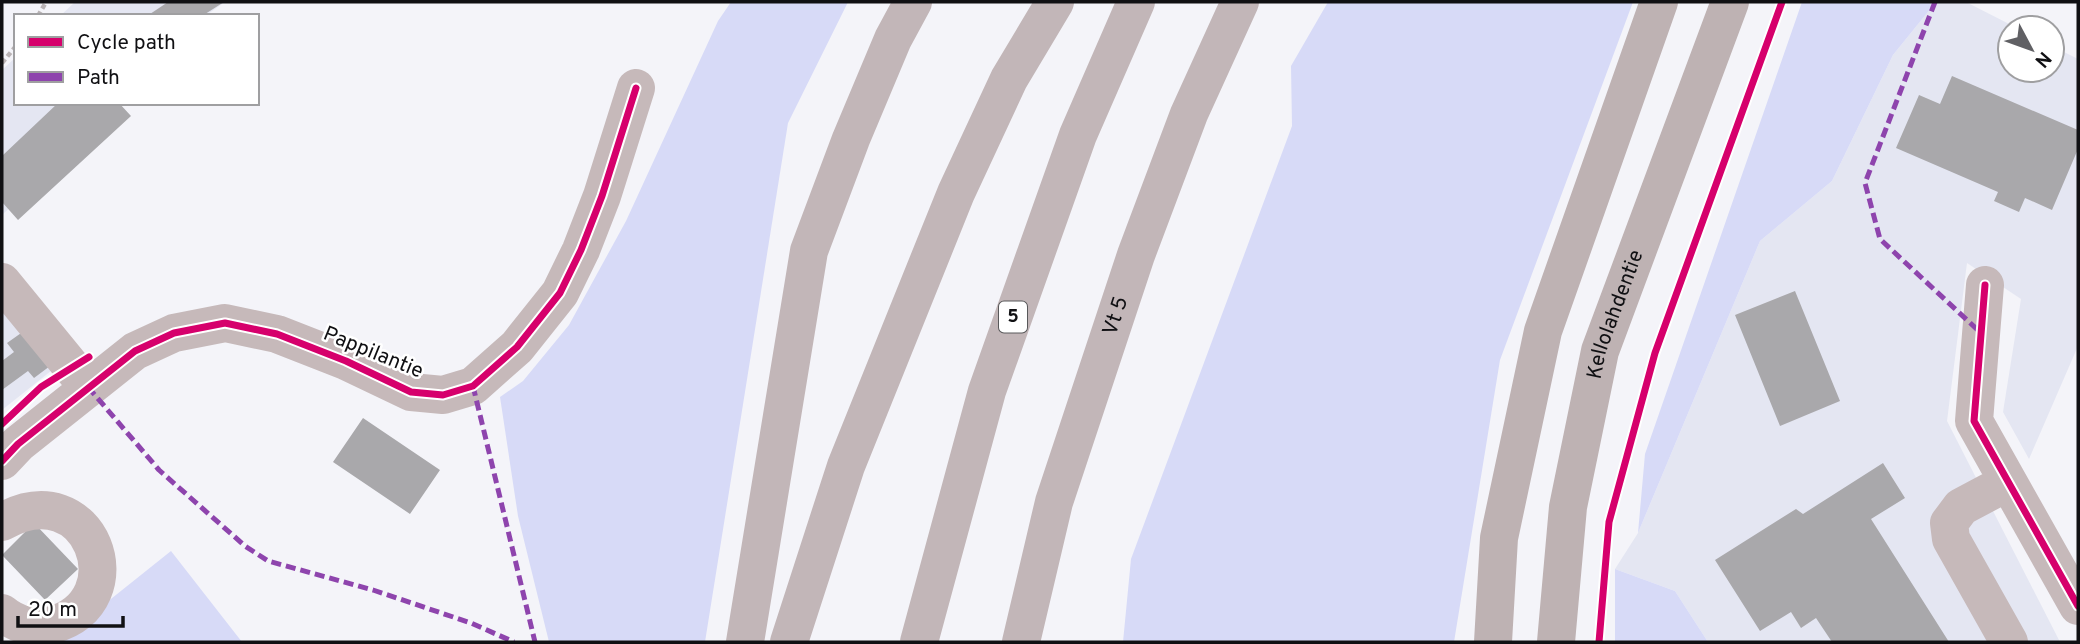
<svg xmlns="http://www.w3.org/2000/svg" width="2080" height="644" viewBox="0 0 2080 644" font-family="Overpass,sans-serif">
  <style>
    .built { fill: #e4e6f2 }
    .green { fill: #d7daf7 }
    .building { fill: #a9a8ab }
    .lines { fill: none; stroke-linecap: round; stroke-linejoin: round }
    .path { stroke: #b9b3b5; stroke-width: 4.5; stroke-dasharray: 5 3.5; stroke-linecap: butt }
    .minor { stroke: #c6b9ba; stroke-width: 38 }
    .major { stroke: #beb2b3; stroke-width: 38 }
    .highway { stroke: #c2b6b8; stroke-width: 38 }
    .quiet { stroke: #8e44ad; stroke-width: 5; stroke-dasharray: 10 5; stroke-linecap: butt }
    .cycleway-casing { stroke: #fff; stroke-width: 11 }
    .cycleway { stroke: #d6006c; stroke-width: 7 }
    .labels { text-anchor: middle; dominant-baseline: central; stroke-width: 5; stroke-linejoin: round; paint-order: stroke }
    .shield { fill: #fff; stroke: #58585a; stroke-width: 2 }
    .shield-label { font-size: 19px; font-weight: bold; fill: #101013 }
    .street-label { font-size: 21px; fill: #101013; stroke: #fff }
  </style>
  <rect width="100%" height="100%" fill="#f4f4f9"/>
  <path class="built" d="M75,2H225L205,16H60Z
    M1936,2H1966L2017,28H2010V70H2052V46L2078,59V346L2029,459L2003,412L2021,299L1967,263L1947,421L2060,642H1708L1675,591L1615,569L1638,533L1760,241L1832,181L1893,55Z
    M16,57V103H122L2,215V70Z
    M2,292L61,363L2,410Z"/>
  <path class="green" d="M731,2H848L788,123L705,642H549L518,516L500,397L523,381L569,325L626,221L718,21Z
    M1328,2H1633L1500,360L1454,642H1123L1131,559L1292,126L1291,66Z
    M1802,2H1936L1893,55L1832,181L1760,241L1638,533L1645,454Z
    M171,551L242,642H57Z
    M1615,569L1675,591L1708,642H1615Z"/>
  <path class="building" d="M168,2H224L202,16H147Z
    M1952,76L2078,130V149L2052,210L2025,198L2019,212L1994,201L1998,192L1896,148L1919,95L1940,104Z
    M58,103H119L131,116L18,220L2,202V156Z
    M1795,291L1840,401L1780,426L1735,315Z
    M24,331L50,366L34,378L28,371L2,390V361L14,352L7,343Z
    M363,418L440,470L410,514L333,462Z
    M1883,463L1905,498L1871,519L1949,642H1832L1816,618L1801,628L1791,612L1760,631L1715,560L1796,509L1803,514Z
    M34,523L78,569L45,600L2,555Z"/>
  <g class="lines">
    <path class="path" d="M38,16L46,2
      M2,63L16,46"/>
    <path class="minor" d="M2,282L88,387
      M1985,285L1974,421L2078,606
      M2,461L18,444L135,351L174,333L225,323L277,334L346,361L411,392L443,395L473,386L517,347L560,293L581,250L602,196L636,88
      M2008,482L1961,507L1949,523L1951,539L2009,642
      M2,522C91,471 138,601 52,625C35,630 15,624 2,613"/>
    <g class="major">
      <path d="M1493,642L1499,538L1543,331L1659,2"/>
      <path id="s1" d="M1556,642L1568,507L1600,351L1730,2"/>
    </g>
    <g class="highway">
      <path d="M745,642L809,251L851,139L893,39L913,2"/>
      <path d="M789,642L846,466L956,193L1009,79L1055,2"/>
      <path d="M919,642L987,391L1078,135L1136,2"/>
      <path id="s2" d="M1021,642L1054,502L1136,255L1189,114L1240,2"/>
    </g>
    <path class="quiet" d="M1935,2L1865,183L1880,239L1981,333
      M473,386L535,642
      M88,387L159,470L245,546L268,561L373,590L471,623L514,642"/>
    <defs>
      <path id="cycleway" d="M1985,285L1974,421L2078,606
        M2,424L41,387L89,357
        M2,461L18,444L135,351L174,333L225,323L277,334L346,361L411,392L443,395L473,386L517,347L560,293L581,250L602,196L636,88
        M1599,642L1609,522L1655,353L1782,2"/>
    </defs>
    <use href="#cycleway" class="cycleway-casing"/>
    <use href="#cycleway" class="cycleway"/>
  </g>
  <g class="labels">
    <rect class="shield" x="999" y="301.5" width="28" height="31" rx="5"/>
    <g class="shield-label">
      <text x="1013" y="317">5</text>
    </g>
    <g class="street-label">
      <text stroke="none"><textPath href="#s1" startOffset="334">Kellolahdentie</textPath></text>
      <text stroke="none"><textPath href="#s2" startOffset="340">Vt 5</textPath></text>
      <text transform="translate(373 353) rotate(22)">Pappilantie</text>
    </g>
  </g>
  <rect width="2080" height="644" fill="none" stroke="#101013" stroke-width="7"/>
  <rect x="14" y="14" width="245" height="91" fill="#ffffff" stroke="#9f9fa1" stroke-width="2"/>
  <rect x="28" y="37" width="35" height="10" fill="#d6006c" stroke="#9f9fa1" stroke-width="2"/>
  <text x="77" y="49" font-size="21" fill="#101013">Cycle path</text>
  <rect x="28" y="72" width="35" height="10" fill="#8e44ad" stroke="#9f9fa1" stroke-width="2"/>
  <text x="77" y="84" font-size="21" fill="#101013">Path</text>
  <g transform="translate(2031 49) rotate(131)"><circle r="33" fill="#ffffff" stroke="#9f9fa1" stroke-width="2"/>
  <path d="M0-5L12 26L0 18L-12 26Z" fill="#606064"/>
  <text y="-10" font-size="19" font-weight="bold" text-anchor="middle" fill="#101013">N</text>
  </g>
  <path d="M18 616v10h105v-10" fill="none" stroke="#101013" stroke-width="3.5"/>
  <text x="28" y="616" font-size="21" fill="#101013" stroke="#ffffff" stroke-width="5" paint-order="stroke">20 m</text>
</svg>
